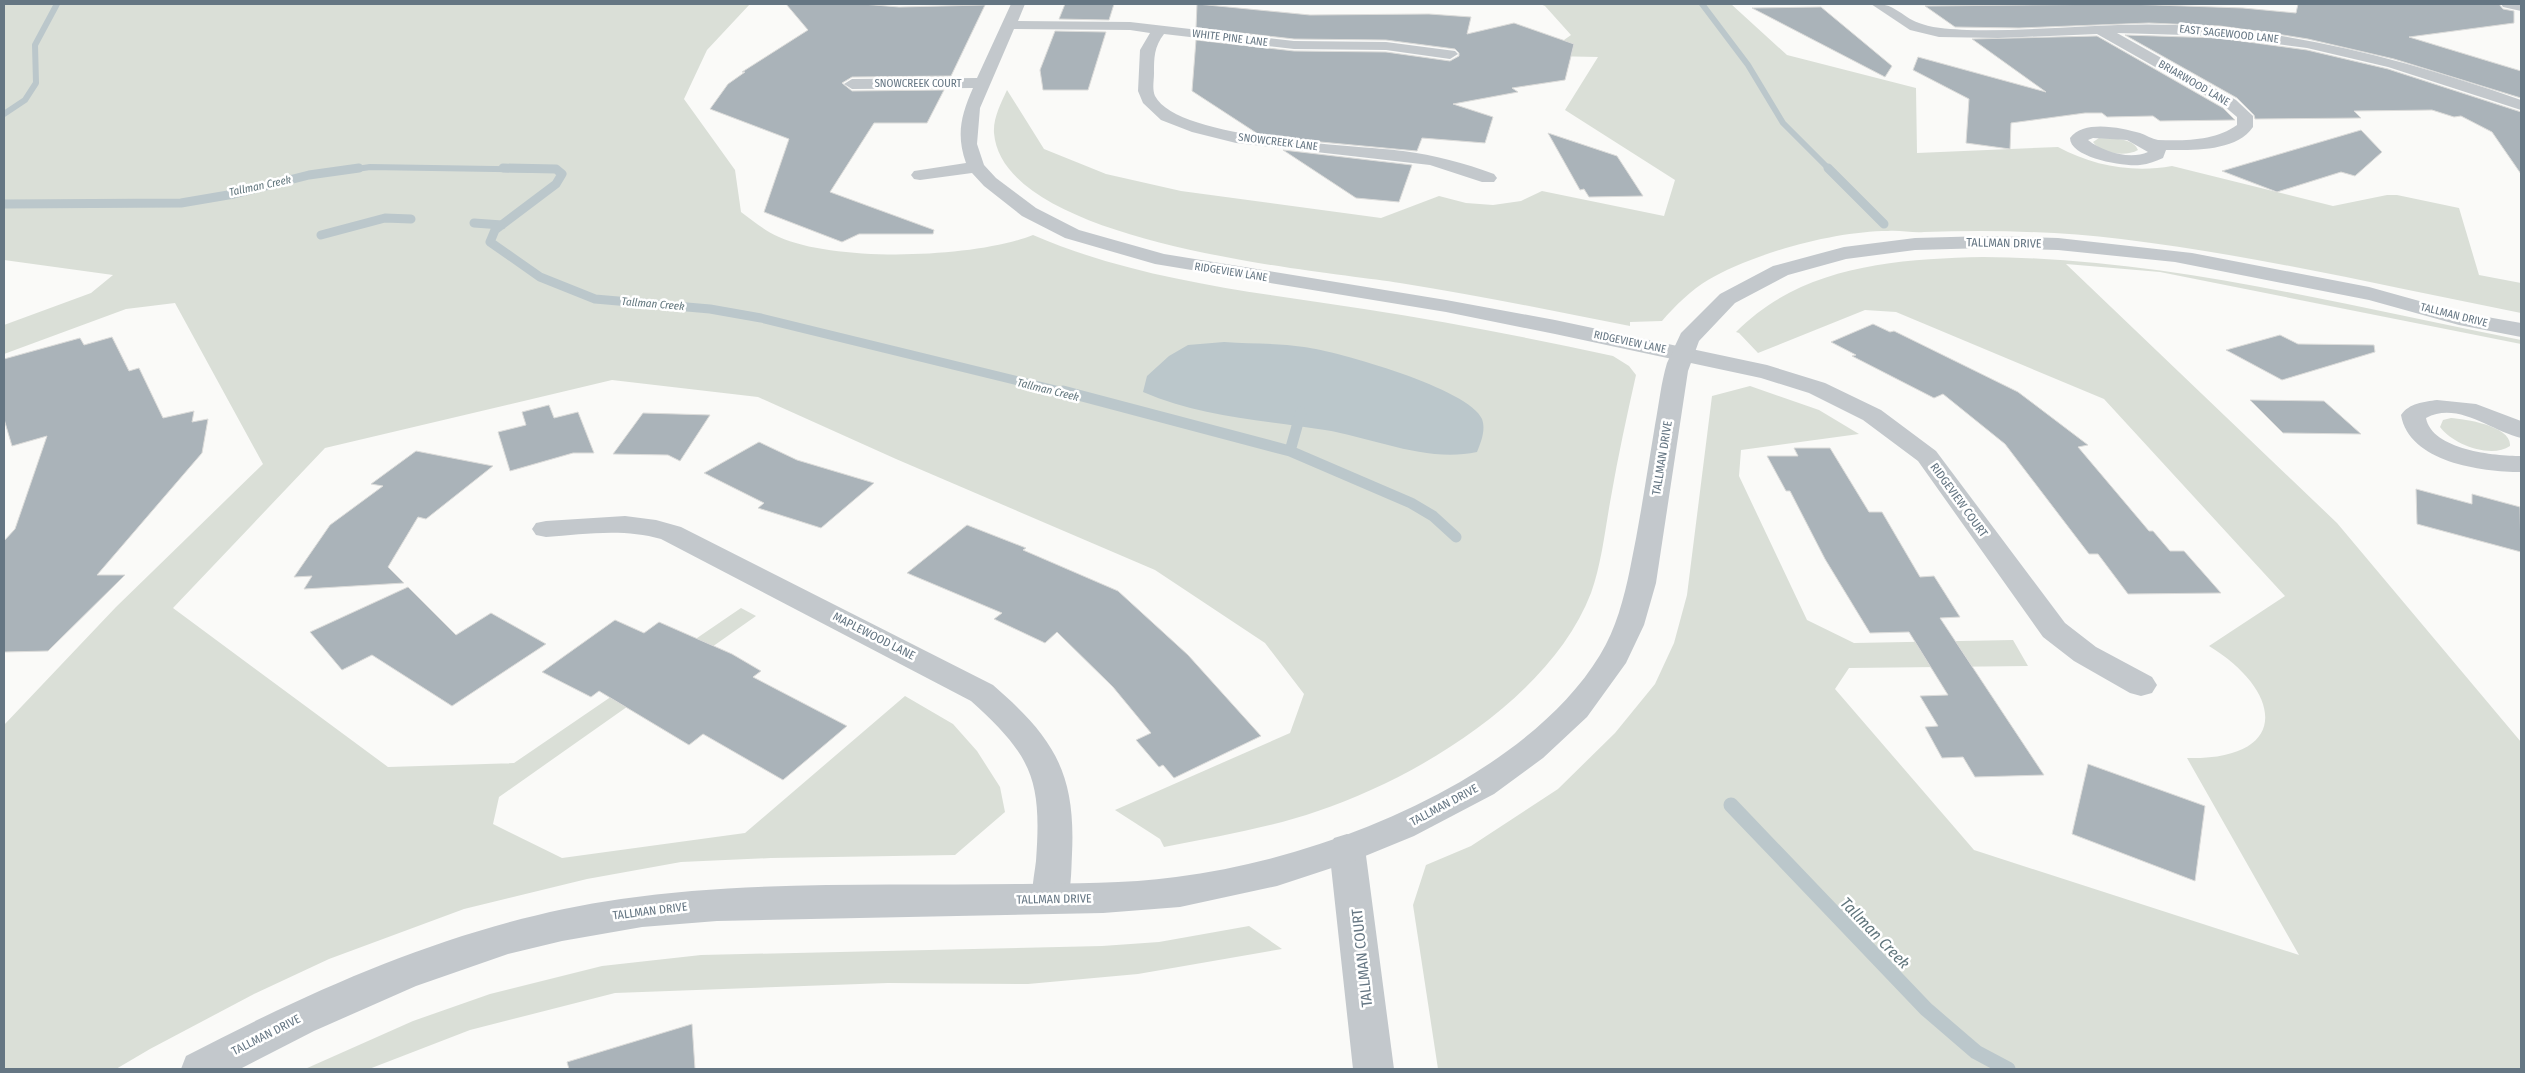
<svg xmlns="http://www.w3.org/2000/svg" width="2525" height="1073" viewBox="0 0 2525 1073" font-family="'Fira Sans Condensed',sans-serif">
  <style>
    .green { fill: #dadfd7 }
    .water { fill: #bbc7cb }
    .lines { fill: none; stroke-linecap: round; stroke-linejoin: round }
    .stream-far3 { stroke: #bbc7cb; stroke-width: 6 }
    .stream-far2 { stroke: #bbc7cb; stroke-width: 9 }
    .stream-far1 { stroke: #bbc7cb; stroke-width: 11 }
    .stream { stroke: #bbc7cb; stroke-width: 15 }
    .building { fill: #aab3b9; stroke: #dcdcda }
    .minor { fill: #c3c8cc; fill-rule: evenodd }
    .tertiary { fill: #c3c8cc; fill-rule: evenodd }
    .labels { text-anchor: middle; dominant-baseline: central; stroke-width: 5; stroke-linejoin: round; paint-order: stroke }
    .far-street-label { font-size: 11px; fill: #657683; stroke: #fff }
    .far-water-label { font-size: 11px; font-style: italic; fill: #60757c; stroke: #fff }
    .street-label { font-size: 12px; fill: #657683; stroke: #fff }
    .near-street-label { font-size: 15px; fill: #657683; stroke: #fff }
    .near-water-label { font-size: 16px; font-style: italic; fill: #60757c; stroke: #fff }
  </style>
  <rect width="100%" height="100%" fill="#fafaf8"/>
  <path class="green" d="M4,4H750L707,50L684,99L735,170L741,212C753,221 765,231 779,237C837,263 976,258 1033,235C1137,280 1253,292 1364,309C1448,322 1530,338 1613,356L1629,366L1636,375C1627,415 1618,456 1611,497C1605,529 1602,562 1591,593C1551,697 1419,777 1318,811C1269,828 1215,837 1164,847L1160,839L1115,810L1290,733L1304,694L1265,643L1155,570L896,459L758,397L612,380L325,448L173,608L388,767L514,763L741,608L756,616L499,797L493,824L562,858L745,833L905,696L953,724L977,751L1000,787L1005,812L955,855L771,858L681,862L587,879L464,909L329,959L254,994L150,1049L116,1069H4V725L116,607L263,464L175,303L126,309L4,354V325L91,293L113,275L4,260Z
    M1540,4H1731L1787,55L1916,88L1917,153L2058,147C2093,166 2133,173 2172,166L2333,206L2387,195H2397L2459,208L2479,275L2521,283V313C2388,287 2255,255 2121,239C2056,231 1990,230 1924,232C1912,233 1900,230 1888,231C1835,231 1754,253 1708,280C1691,290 1675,306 1662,321L1630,322V326C1553,311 1477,295 1400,283C1315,270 1003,244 994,133C993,118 1001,103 1007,90L1044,149L1106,174L1181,191L1381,218L1439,196L1466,203L1493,205L1521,201L1542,191L1664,216L1675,180L1565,110L1598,57L1497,55L1491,49L1564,40L1571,35L1545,6Z
    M2099,138C2111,139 2133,137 2138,150C2126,157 2101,154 2093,142Z
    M1983,257C2165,258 2343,305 2521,340V344L2160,272L2066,264L2337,523L2521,742V1069H1438L1413,905L1426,865L1471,846L1558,789L1615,733L1655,684L1674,643L1687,595L1712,396L1750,386L1819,410L1859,434L1741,450L1739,476L1807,620L1854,643L2013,640L2028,666L1849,668L1835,689L1974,850L2299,955L2187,758C2291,760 2284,692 2209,646L2285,596L2104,399L1896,312L1865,310L1758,353L1739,333L1736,332C1801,266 1894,259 1983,257Z
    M2451,418C2465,419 2512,426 2510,446C2491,459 2452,444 2440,427L2443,420Z
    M1249,926L1282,949L1138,974L1028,984L888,983L615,993L470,1030L369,1069H305L413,1021L490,994L602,966L701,955L1102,946L1159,942Z"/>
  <path class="water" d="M1224,342C1251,344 1278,343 1304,347C1337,351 1470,389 1482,419C1486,430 1481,442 1477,452C1427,463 1374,438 1325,430C1263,420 1201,417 1143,392L1147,376L1169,356L1188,345Z"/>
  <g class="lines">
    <path class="stream-far3" d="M1702,4L1748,65L1783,123L1830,170
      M4,114L25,100L36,83L35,45L57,4
      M350,170L370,167L557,170"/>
    <path class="stream-far2" d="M503,168L556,169L562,174L556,184L495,230L490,242L540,277L595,299L710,309L761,318L1068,393
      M1828,168L1884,224
      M4,204L181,203L234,194L309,175L359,168
      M474,223L502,225
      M321,235L385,218L411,219"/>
    <path class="stream-far1" d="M1063,391L1290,451L1411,503L1433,516L1456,537
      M1290,451L1301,412"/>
    <path class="stream" d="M1731,805L1926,1009L1976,1052L2008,1069"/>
  </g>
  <path class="building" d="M786,4H862L899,7L985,5L951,76L852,77L842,83L852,91L944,90L927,123H874L830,192L934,230L933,234H859L842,242L764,212L789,139L710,109L728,84L745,72H742L808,30Z
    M1065,4H1114L1109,20L1059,19Z
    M1197,4L1310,15L1429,14L1471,17L1467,34L1514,23L1574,44L1565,80L1512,88L1518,92L1453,104L1493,117L1485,143L1422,138L1417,151L1310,141L1258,134L1192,91L1196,40L1294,51L1386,52L1450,61L1459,56V53L1455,49L1386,40L1294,39L1196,28Z
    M2126,4L2243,8L2296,13L2298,4H2499L2503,9L2514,11V23L2409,37L2521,71V98L2394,59L2308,39L2264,32L2220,26L2149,23L2019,28L1955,27L1925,6Z
    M1821,7L1892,66L1885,77L1752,8Z
    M1055,31L1106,32L1088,90H1043L1040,70Z
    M2125,35L2219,38L2307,50L2388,69L2521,112V174L2492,132L2461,116L2454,117L2432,110L2354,111L2361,118L2255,119L2254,115L2237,98Z
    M2097,36L2223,108L2235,120L2160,121L2153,116L2107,117L2102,113H2085L2011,123L2010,149L1966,143L1969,99L1913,70L1918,57L2046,92L1972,39Z
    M2361,130L2382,152L2355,176L2341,172L2277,192L2222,171Z
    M1548,133L1617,156L1643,196L1589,197L1584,189L1580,190Z
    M1283,150L1412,165L1399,202L1356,198Z
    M1873,324L1890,332L1894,331L2018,392L2088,445L2078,447L2149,531H2153L2170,551H2184L2221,593L2128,594L2098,554H2089L2005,444L1943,394L1934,398L1852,356L1856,355L1831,342Z
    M2280,335L2298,344L2374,345L2375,352L2282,380L2226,350Z
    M112,337L129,371L139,368L163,418L194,411L192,422L208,419L202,453L97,575H125L48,651L4,652V541L15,529L47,436L12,446L4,419V359L80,338L84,345Z
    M2250,400L2324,401L2361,434L2283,433Z
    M549,405L554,418L578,412L594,453H573L510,471L498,432L526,425L522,412Z
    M643,413L710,415L680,461L668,455L613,454Z
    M759,442L797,460L874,483L821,528L758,508L764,503L704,473Z
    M1794,448H1830L1869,512H1882L1920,577L1934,576L1960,617L1940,618L2044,775L1975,777L1963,757L1942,758L1925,727L1938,726L1920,696L1948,695L1909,632L1870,633L1825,559L1790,491H1786L1767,456H1798Z
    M416,451L493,466L426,519L418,517L388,567L404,583L304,589L312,576L294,577L330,525L383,486L371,484Z
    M2416,489L2472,504V494L2520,507L2521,552L2417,524Z
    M967,525L1026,548L1023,550L1118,591L1188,655L1261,736L1174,778L1163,765L1159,767L1136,740L1151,733L1113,687L1057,632L1045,643L994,619L1002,613L907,573Z
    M408,587L456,635L491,613L546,644L452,706L372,655L342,670L310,632Z
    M615,620L644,633L659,622L732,654L761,671L753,677L847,726L783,780L703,734L689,745L599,691L591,697L542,672Z
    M2088,764L2205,806L2195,881L2072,834Z
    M692,1024L695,1069H569L567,1062Z"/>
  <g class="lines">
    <path class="minor" d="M1011,4H1025L1018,21L1130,22L1294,41L1386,42L1455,51L1458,54L1450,59L1386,50L1294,49L1164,34C1154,47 1154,58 1154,73C1154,81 1152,89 1155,96C1178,140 1355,145 1403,151C1435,155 1464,163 1494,174L1497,178L1494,182H1482L1430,165L1236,143L1192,132L1161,120L1143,103L1138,91L1140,50L1150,33L1130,30L1014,29L980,108L977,144L984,165L996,178L1036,208L1079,230L1164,254L1446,300L1555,320L1767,365L1825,383L1881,410L1936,451L2065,623L2096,647L2152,677L2157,685L2152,693L2141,696L2130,693L2074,661L2043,637L1918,461L1863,420L1809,393L1761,378L1555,334L1446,312L1155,264L1065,238L1022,216L984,186L972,173L920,180L914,179L911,175L914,171L966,163C956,135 961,115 973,88L852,89L844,84L852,79L977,78Z
      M1871,4C1896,2 1901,18 1922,24C1937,29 1952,29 1967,30C2036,32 2105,22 2175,25C2295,30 2409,61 2521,100V110L2388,67L2307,48L2219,36L2117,33L2236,100L2253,116V127C2236,152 2192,150 2166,150L2163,158C2156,161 2149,164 2140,165C2125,167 2070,158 2070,138C2084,119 2122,128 2140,133C2146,135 2152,139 2158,140C2184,141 2215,141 2237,125V117L2224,106L2097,34L1998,38L1939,37L1910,30ZM2093,138L2127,140L2148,152C2130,160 2103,152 2088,140Z
      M2501,4H2521V11L2503,7Z
      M2437,400L2476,404L2521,421V438C2491,431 2458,401 2426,418C2432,450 2495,456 2521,456V472C2481,472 2409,462 2401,415C2409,403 2424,402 2437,400Z
      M625,516L656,520L681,527L993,685C1053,737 1076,772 1072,854C1071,872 1072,893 1063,910L1050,914L1037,910C1029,894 1034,879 1036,861C1042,779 1032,756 971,701L661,539C624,528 584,534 546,537L536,535L532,529L536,523L546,521Z
      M1347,834L1360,838L1365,848L1394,1069H1353L1329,848L1334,838Z"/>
    <path class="tertiary" d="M1987,236L2058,238L2192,253L2369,287L2459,312L2521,323V337L2459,325L2369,300L2175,262L2058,250L1987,248L1915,250L1846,259L1788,275L1735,303L1699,341L1688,371L1656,583L1644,625L1626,663L1587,717L1543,758L1494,794L1414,836L1353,861L1277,886L1180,907L1103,913L717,921L642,927L562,941L508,954L416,986L314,1031L240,1069H181L186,1056C324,984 467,921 621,899C751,880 891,886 1022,884C1073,883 1125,884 1176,877C1275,864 1374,831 1460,782C1513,751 1568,708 1600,655C1616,629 1624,598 1630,569C1640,521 1647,473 1655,425C1659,404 1661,383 1667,363L1681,333L1720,294L1773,266L1844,247L1915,238Z"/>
  </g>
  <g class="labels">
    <g class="far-street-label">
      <text transform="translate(2229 34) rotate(6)">EAST SAGEWOOD LANE</text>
      <text transform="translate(1230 38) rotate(7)">WHITE PINE LANE</text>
      <text x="918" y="83">SNOWCREEK COURT</text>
      <text transform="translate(2194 83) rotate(30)">BRIARWOOD LANE</text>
      <text transform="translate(1278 142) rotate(7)">SNOWCREEK LANE</text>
      <text transform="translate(1231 272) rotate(9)">RIDGEVIEW LANE</text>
      <text transform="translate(2454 315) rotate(14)">TALLMAN DRIVE</text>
      <text transform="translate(1630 342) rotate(12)">RIDGEVIEW LANE</text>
    </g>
    <g class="far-water-label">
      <text transform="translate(260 186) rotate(-12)">Tallman Creek</text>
      <text transform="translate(653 304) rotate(5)">Tallman Creek</text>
      <text transform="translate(1048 390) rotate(14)">Tallman Creek</text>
    </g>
    <g class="street-label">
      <text transform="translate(2004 243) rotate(1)">TALLMAN DRIVE</text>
      <text transform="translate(1662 458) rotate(-81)">TALLMAN DRIVE</text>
      <text transform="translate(1959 500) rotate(54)">RIDGEVIEW COURT</text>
      <text transform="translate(874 636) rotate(27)">MAPLEWOOD LANE</text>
      <text transform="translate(1444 805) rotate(-28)">TALLMAN DRIVE</text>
      <text transform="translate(1054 899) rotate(-1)">TALLMAN DRIVE</text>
      <text transform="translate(650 911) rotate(-7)">TALLMAN DRIVE</text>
      <text transform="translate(266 1035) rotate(-27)">TALLMAN DRIVE</text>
    </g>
    <g class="near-street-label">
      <text transform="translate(1362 958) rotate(-96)">TALLMAN COURT</text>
    </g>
    <g class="near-water-label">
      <text transform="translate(1875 933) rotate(46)">Tallman Creek</text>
    </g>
  </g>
  <rect width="2525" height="1073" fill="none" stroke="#657683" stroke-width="10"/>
</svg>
